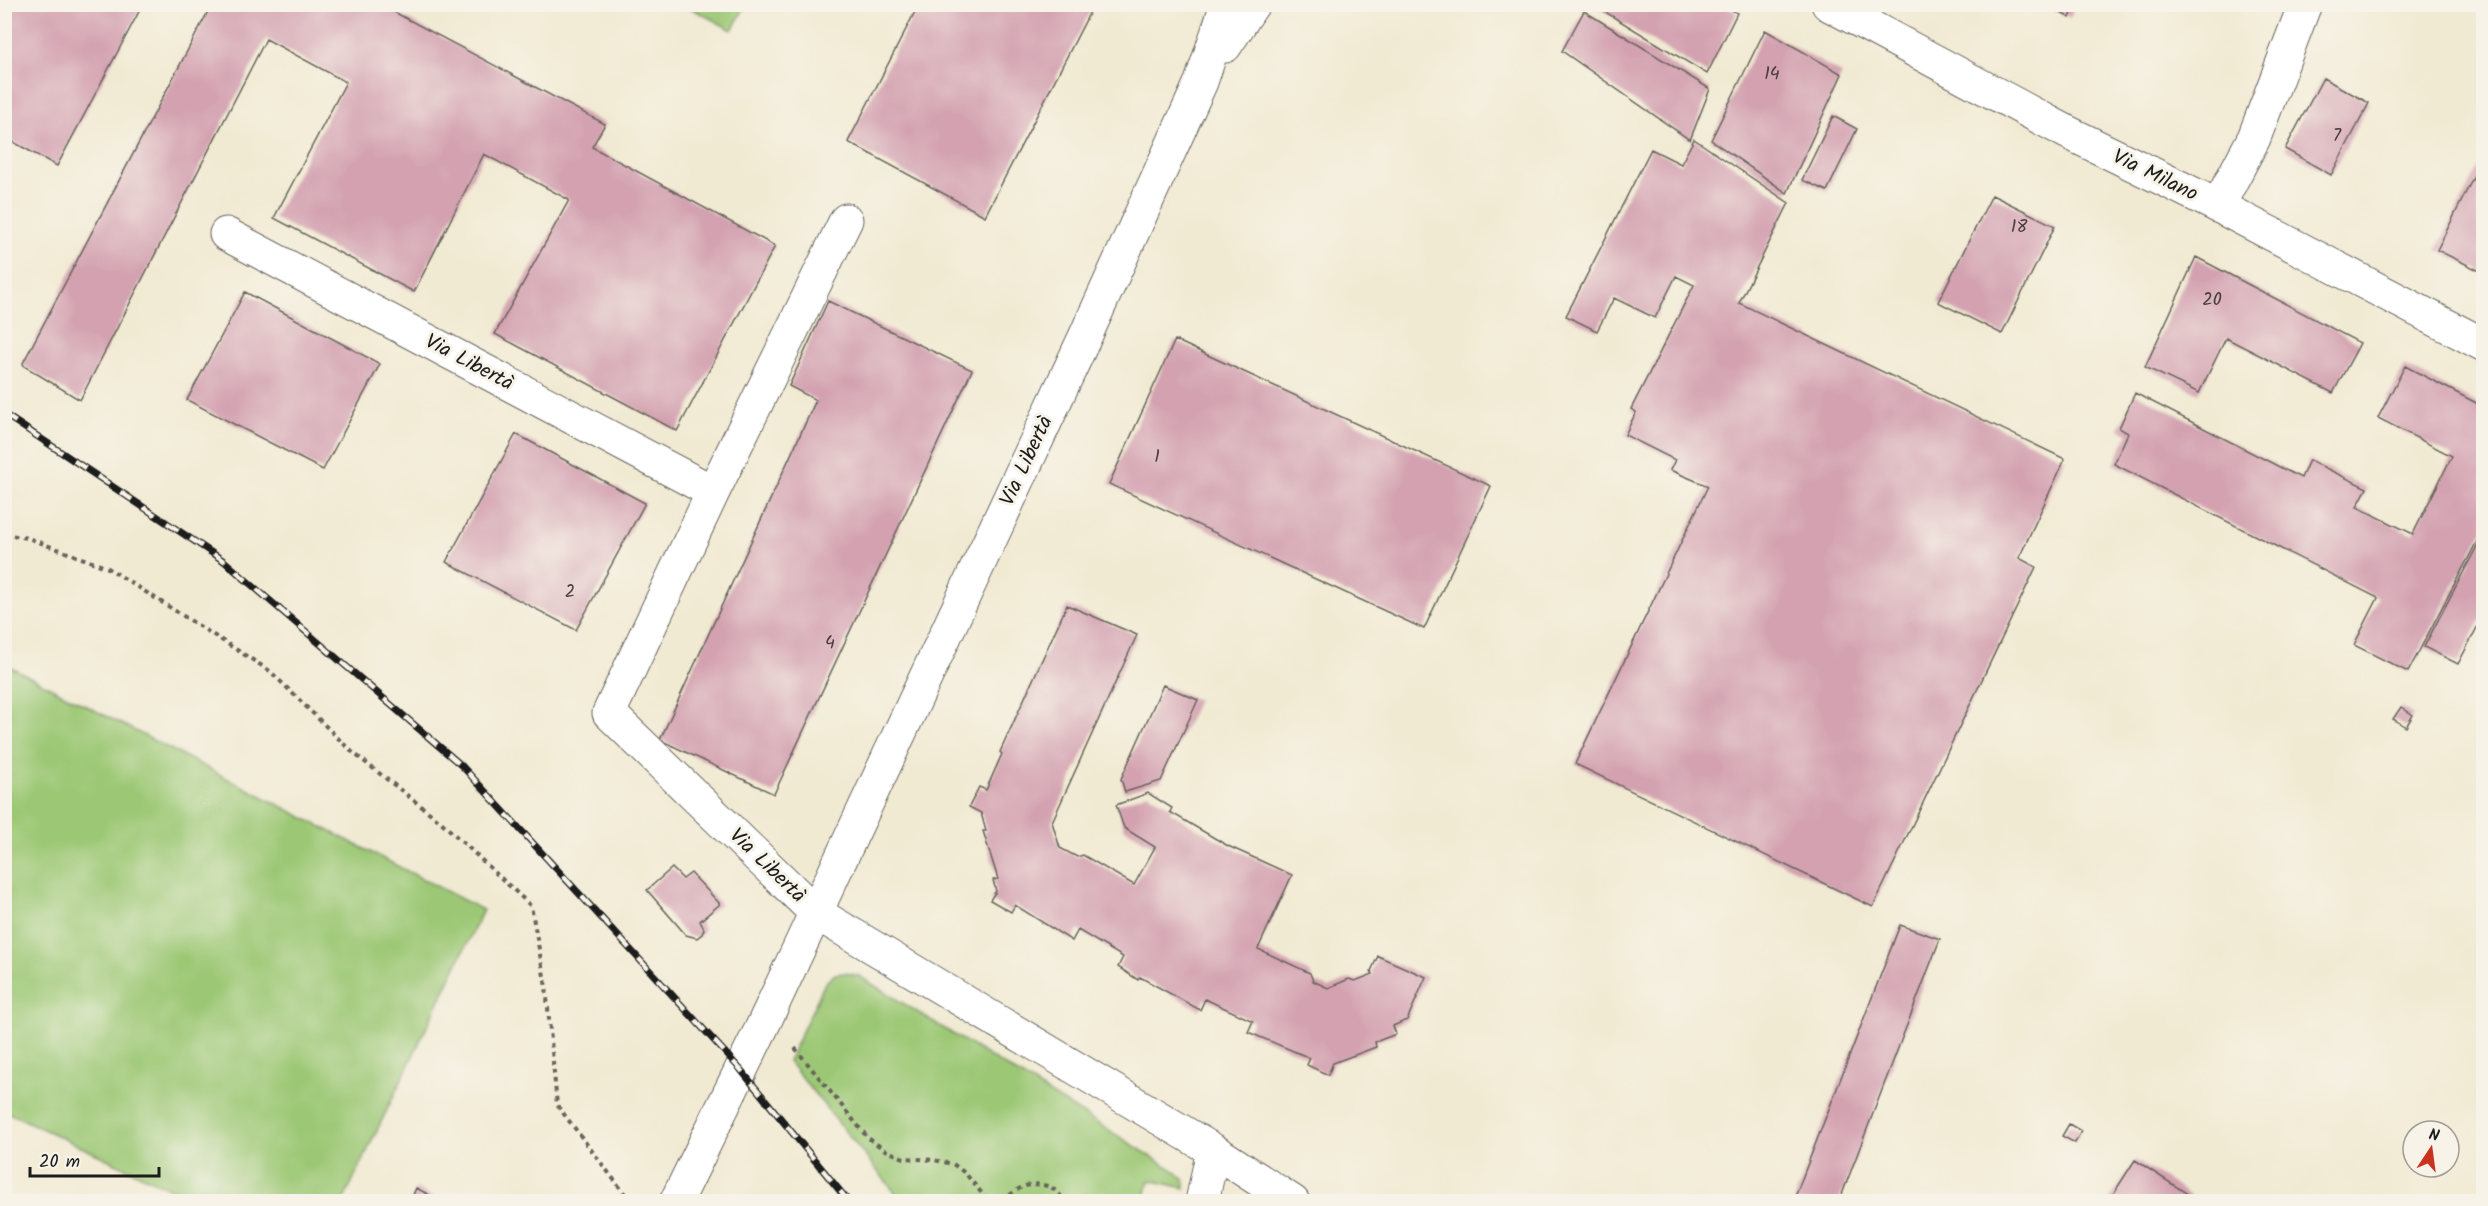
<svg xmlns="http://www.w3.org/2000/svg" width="2488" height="1206" viewBox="0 0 2488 1206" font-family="Kalam,sans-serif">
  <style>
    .green { fill: #9cc875; stroke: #5c7248; stroke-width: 1.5 }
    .building { fill: #d3a1b0 }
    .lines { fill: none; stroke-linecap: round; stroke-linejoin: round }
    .minor-casing { stroke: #67645c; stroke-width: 35 }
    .major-casing { stroke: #67645c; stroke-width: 35 }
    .path { stroke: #67645c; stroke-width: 4; stroke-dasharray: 4.5 4.5; stroke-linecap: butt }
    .minor { stroke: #fff; stroke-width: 33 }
    .major { stroke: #fff; stroke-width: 33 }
    .rail-casing { stroke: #1c1c1c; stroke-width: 7 }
    .rail { stroke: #f7f3e8; stroke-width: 4.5; stroke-dasharray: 14; stroke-linecap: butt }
    .labels { text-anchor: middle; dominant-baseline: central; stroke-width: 6; stroke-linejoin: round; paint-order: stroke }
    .number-label { font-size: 18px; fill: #4a3d41 }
    .street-label { font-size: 21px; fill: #1c1c1c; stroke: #f7f3e8 }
  </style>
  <rect width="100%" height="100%" fill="#f7f3e8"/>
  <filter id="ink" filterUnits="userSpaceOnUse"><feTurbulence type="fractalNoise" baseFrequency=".0167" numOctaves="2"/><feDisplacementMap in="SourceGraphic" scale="12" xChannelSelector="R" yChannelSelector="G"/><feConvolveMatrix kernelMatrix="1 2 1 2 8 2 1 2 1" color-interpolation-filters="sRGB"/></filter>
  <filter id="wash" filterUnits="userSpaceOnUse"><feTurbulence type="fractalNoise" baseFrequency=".008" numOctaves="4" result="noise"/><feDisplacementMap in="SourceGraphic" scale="24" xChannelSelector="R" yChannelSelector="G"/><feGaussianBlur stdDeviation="1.35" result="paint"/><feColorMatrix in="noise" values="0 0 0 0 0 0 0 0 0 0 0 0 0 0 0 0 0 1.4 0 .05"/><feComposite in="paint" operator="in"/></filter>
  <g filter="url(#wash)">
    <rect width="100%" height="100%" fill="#f1ead3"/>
    <path class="green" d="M685,5H746L732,30Z
      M5,664L483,910L343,1201H196L5,1111Z
      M846,973L859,976L1175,1171L1184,1179L1185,1188L1149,1180L1144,1202L902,1201L788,1061L825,983L835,974Z"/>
    <g id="blocks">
      <path class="building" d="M4,4H143L57,166L4,137Z
        M212,4H379L605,124L592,147L775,246L677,431L495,334L569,200L484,154L414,292L274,218L346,82L266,39L80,400L24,366L23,363Z
        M919,4H1094L985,216L848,142Z
        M1592,4H1722L1737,13L1707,74Z
        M2044,4H2076L2070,18Z
        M1584,11L1710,89L1690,140L1562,51Z
        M1765,30L1842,74L1787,193L1711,140Z
        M2323,78L2369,103L2331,175L2285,149Z
        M1833,116L1857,129L1827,191L1802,180Z
        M1694,139L1789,203L1739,303L2065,459L2019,558L2036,567L1873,907L1575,764L1708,486L1670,470L1675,460L1625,435L1636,412L1631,409L1694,285L1676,276L1655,318L1614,298L1597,331L1566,316L1651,149L1681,164Z
        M2484,156V273L2437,250Z
        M1992,195L2055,226L2002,334L1938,302Z
        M2196,257L2360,343L2333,393L2226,338L2199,393L2145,367Z
        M245,292L380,364L323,470L187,400Z
        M828,301L972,370L774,794L660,740L816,400L789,386Z
        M1175,340L1491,486L1424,629L1109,484Z
        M2405,366L2484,407V528L2408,672L2354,645L2378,598L2114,464L2128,433L2119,428L2135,393L2301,478L2309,460L2367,488L2357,507L2413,534L2452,456L2378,418Z
        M516,434L645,503L576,630L446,562Z
        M2484,533V614L2458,664L2424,647Z
        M1067,605L1137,635L1052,822L1060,848L1077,857L1083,855L1134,885L1155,847L1124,828L1116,805L1148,793L1172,808L1170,812L1228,846L1292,875L1258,949L1310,973L1313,981L1328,988L1349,979L1355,981L1373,974L1371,971L1378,956L1426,977L1407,1020L1393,1026L1396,1034L1375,1042L1376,1047L1333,1063L1328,1075L1307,1065L1310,1058L1248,1032L1253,1021L1205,999L1200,1010L1140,977L1138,980L1118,967L1123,957L1078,930L1072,941L1015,905L1011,912L990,900L996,891L993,880L998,879L983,831H986L981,813L969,807L979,787L986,790L1002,754L1000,752Z
        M1163,685L1198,700L1161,781L1125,792L1121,779Z
        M2401,707L2413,715L2406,727L2393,719Z
        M672,868L683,879L691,873L720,904L700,921L704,929L702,934L697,938L686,935L647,890Z
        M1900,925L1940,939L1839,1202H1793Z
        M2069,1124L2081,1131L2075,1143L2062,1136Z
        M2135,1160L2194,1198L2192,1202H2108Z
        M416,1188L443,1202H410Z"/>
    </g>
  </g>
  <g filter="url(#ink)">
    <use href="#blocks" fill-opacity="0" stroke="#67645c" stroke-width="1.5"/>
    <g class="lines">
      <defs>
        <path id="minor" d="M1225,46L1253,4
          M2218,206L2254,138L2305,4
          M846,220L713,492L609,713L816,913L1213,1150L1293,1202
          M226,234L713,492
          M676,1202L764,1023L1085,337L1201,82L1227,4
          M1202,1202L1213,1150"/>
        <path id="major" d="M1828,4L2067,132L2218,206L2484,345"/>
      </defs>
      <use href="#minor" class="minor-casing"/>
      <use href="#major" class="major-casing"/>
      <path class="path" d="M4,534L28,538L108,568L270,671L351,751L440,821L531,906L546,987L557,1105L631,1202
        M795,1048L868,1138L885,1150L904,1158L934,1160L953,1164L965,1173L989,1202
        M1004,1202C1018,1181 1052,1176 1064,1202"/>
      <use href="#minor" class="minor"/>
      <use href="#major" class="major"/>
      <defs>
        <path id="rail" d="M4,414L224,561L462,766L741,1070L849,1202"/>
      </defs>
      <use href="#rail" class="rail-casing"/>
      <use href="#rail" class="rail"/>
    </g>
  </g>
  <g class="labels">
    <g class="number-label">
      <text x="1772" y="74">14</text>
      <text x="2337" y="136">7</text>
      <text x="2019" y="227">18</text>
      <text x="2212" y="300">20</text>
      <text x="1157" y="457">1</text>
      <text x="570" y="592">2</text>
      <text x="830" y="643">4</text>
    </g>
    <g class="street-label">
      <text transform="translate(2155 176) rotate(26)">Via Milano</text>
      <text transform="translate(469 363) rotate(28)">Via Libertà</text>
      <text transform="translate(1027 461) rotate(-65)">Via Libertà</text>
      <text transform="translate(767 866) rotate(44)">Via Libertà</text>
    </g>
  </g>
  <rect width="2488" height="1206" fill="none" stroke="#f7f3e8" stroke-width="24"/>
  <g transform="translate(2431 1149) rotate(13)"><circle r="28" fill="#f7f3e8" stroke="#9f9d96" stroke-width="1.5"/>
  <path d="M0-4.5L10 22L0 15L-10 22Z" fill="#c8321e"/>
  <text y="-9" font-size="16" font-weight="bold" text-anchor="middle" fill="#1c1c1c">N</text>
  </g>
  <path d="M30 1167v9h129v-9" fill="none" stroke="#1c1c1c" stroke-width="3"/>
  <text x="39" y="1167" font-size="18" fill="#1c1c1c" stroke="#f7f3e8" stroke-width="4.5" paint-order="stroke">20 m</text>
</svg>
